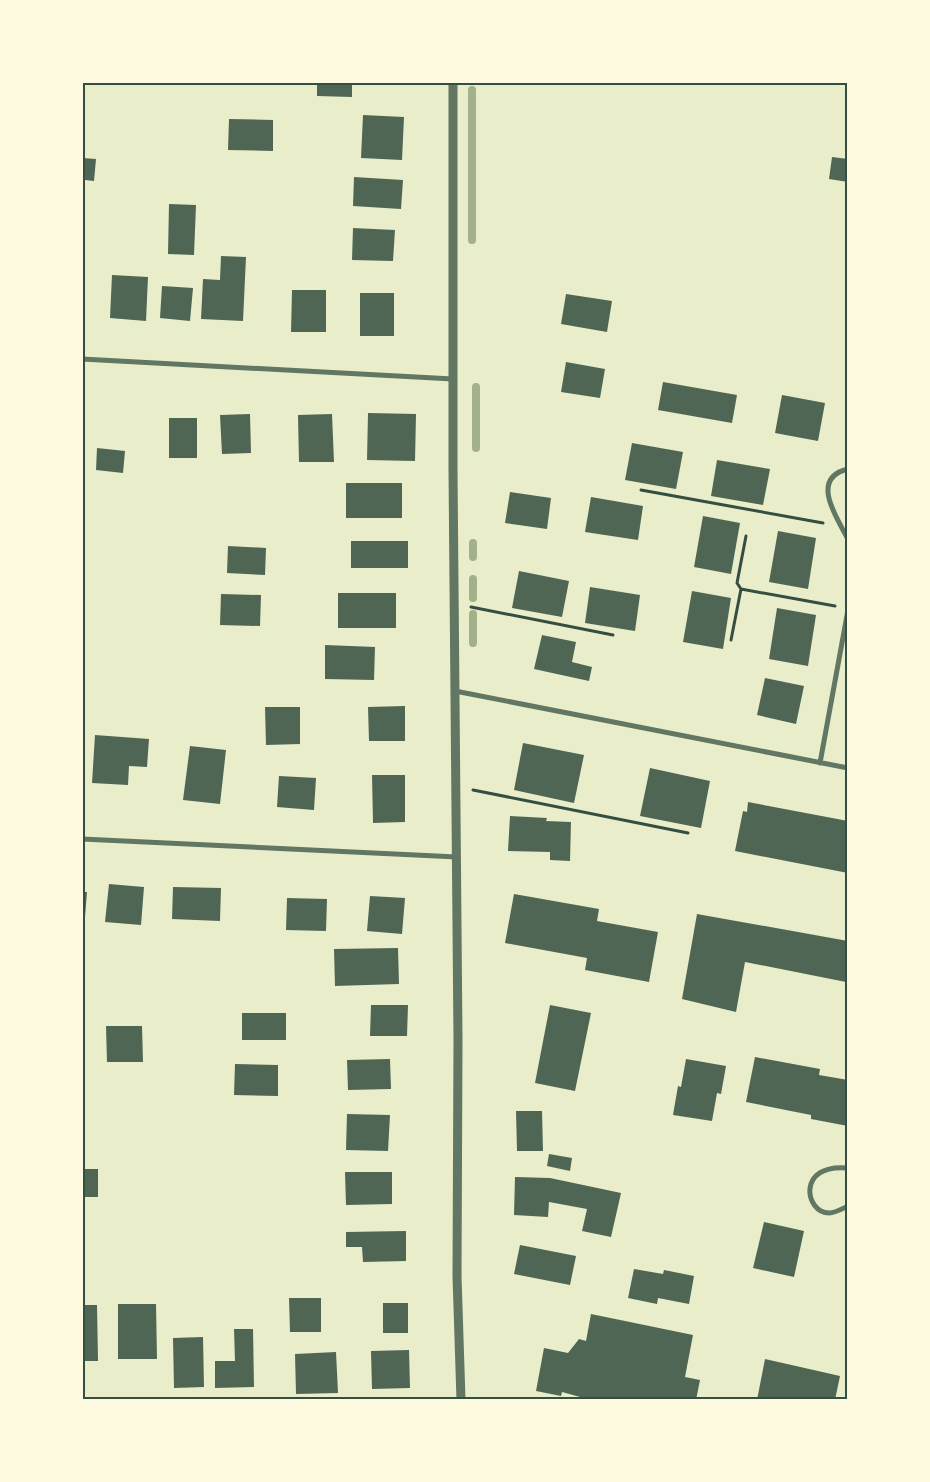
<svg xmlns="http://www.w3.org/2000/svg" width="930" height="1482" viewBox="0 0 930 1482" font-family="'Roboto Condensed',sans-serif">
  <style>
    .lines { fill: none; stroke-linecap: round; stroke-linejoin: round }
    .stream { stroke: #a3b18a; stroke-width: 8 }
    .building { fill: #4f6655 }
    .path { stroke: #344e41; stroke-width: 3 }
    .minor { stroke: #617663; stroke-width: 5 }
    .tertiary { stroke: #617663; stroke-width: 9 }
    .neatline { fill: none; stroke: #344e41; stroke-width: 2 }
  </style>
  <rect width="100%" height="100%" fill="#e9edc9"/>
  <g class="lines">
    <path class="stream" d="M472,90V240
      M476,448V387
      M473,557V543
      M473,598V579
      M473,643V614"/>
  </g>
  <path class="building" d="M317,82H352V97L317,96Z
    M363,115L404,117L402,160L361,158Z
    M229,119L273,120V151L228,150Z
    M832,157L848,159V182L829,179Z
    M82,158L96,159L94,181L85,180L84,190Z
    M354,177L403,180L401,209L353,206Z
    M169,204L196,205L194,255L168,254Z
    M353,228L395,230L393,261L352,260Z
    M221,256L246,257L243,321L201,319L203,279L220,280Z
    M112,275L148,277L146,321L110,318Z
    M162,286L193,288L190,321L160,318Z
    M292,290H326V332H291Z
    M360,293H394V336H360Z
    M566,294L612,301L607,332L561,324Z
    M566,362L605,369L600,398L561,392Z
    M663,382L737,395L732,423L658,410Z
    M782,395L825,403L818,441L775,433Z
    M368,413L416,414L415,461L367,460Z
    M250,414L251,453L222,454L220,415Z
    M332,414L334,462H299L298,415Z
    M169,418H197V458H169Z
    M632,443L683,452L676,489L625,480Z
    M97,448L125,451L123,473L96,470Z
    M717,460L770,469L763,505L711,496Z
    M346,483H402V518H346Z
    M510,492L551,498L547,529L505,523Z
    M591,497L643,506L638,540L585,532Z
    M703,516L740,523L731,574L694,567Z
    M778,531L816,538L808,589L769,582Z
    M351,541H408V568H351Z
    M228,546L266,548L265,575L227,573Z
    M519,571L569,581L562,617L512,608Z
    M590,587L640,595L635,631L585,623Z
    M692,591L731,598L723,649L683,642Z
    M338,593H396V628H338Z
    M221,594L261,595L260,626L220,625Z
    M777,608L816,615L808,666L769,659Z
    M542,635L576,642L572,662L592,667L589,681L534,669Z
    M325,645L375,647L374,680L325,679Z
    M765,678L804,686L796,724L757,715Z
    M405,706V741H369L368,707Z
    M265,707H300V744L266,745Z
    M95,735L149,739L147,767L129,766L128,785L92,783Z
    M523,743L584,755L574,803L514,790Z
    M190,746L226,750L220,804L183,800Z
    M650,768L710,781L701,828L640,816Z
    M372,775H405V822L373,823Z
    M279,776L316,778L314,810L277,807Z
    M748,802L848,821V873L735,851L743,811L747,812Z
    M510,816L547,818L546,821L571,822L570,861L550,860V852L508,851Z
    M109,884L144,887L141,925L105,922Z
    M173,887L221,888L220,921L172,919Z
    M82,892H87L84,930H82Z
    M514,894L599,909L597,921L658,932L649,982L585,970L587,958L505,943Z
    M370,896L405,898L402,934L367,931Z
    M287,898L327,899L326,931L286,930Z
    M697,914L848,941L846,982L745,962L736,1012L682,999Z
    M398,948L399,984L335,986L334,949Z
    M371,1005H408L407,1036H370Z
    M550,1005L591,1013L575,1091L535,1083Z
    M242,1013H286V1040H242Z
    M106,1026H142L143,1062H107Z
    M755,1057L820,1069L819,1075L848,1080V1126L811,1119V1115L746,1102Z
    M390,1059L391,1089L348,1090L347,1060Z
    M686,1059L726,1066L721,1094L717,1093L712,1121L673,1115L678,1086L681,1087Z
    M235,1064L278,1065V1096L234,1095Z
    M516,1111H542L543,1151H517Z
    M347,1114L390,1115L388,1151L346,1150Z
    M549,1154L572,1158L570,1171L547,1166Z
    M82,1169H98V1197H82Z
    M345,1172H392V1204L346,1205Z
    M515,1177L550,1178L621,1193L611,1237L582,1231L587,1209L549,1202L548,1217L514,1215Z
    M764,1222L804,1231L794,1277L753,1268Z
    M406,1231V1261L363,1262L362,1247H346V1232Z
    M520,1245L576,1256L570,1285L514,1274Z
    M634,1269L663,1274L664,1270L694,1276L689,1304L658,1298L657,1304L628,1298Z
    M289,1298H321V1332H290Z
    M383,1303H408V1333H383Z
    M118,1304H156L157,1359H118Z
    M82,1305H97L98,1361H82Z
    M591,1314L693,1335L685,1377L700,1380L696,1400H591L562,1392L561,1396L536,1391L544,1348L568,1353L579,1339L586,1341Z
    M234,1329H253L254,1387L215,1388V1361H235Z
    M203,1337L204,1387L174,1388L173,1338Z
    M409,1350L410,1388L372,1389L371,1351Z
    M336,1352L338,1393L296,1394L295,1354Z
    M765,1359L840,1376L835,1400H757Z"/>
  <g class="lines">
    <path class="path" d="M641,490L823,523
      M746,536L737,583L741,589L835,606
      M471,607L613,635
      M731,640L741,589
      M473,790L688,833"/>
    <path class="minor" d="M82,359L453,379
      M848,469C809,478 837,518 848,539
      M455,691L848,768
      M820,763L848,610
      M82,839L457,857
      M848,1168C796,1163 805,1213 829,1213C835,1213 842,1209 848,1206"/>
    <path class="tertiary" d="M453,82V469L458,1040L457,1276L461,1400"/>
  </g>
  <rect width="930" height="1482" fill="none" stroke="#fefae0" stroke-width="168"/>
  <rect x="84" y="84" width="762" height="1314" class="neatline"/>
</svg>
